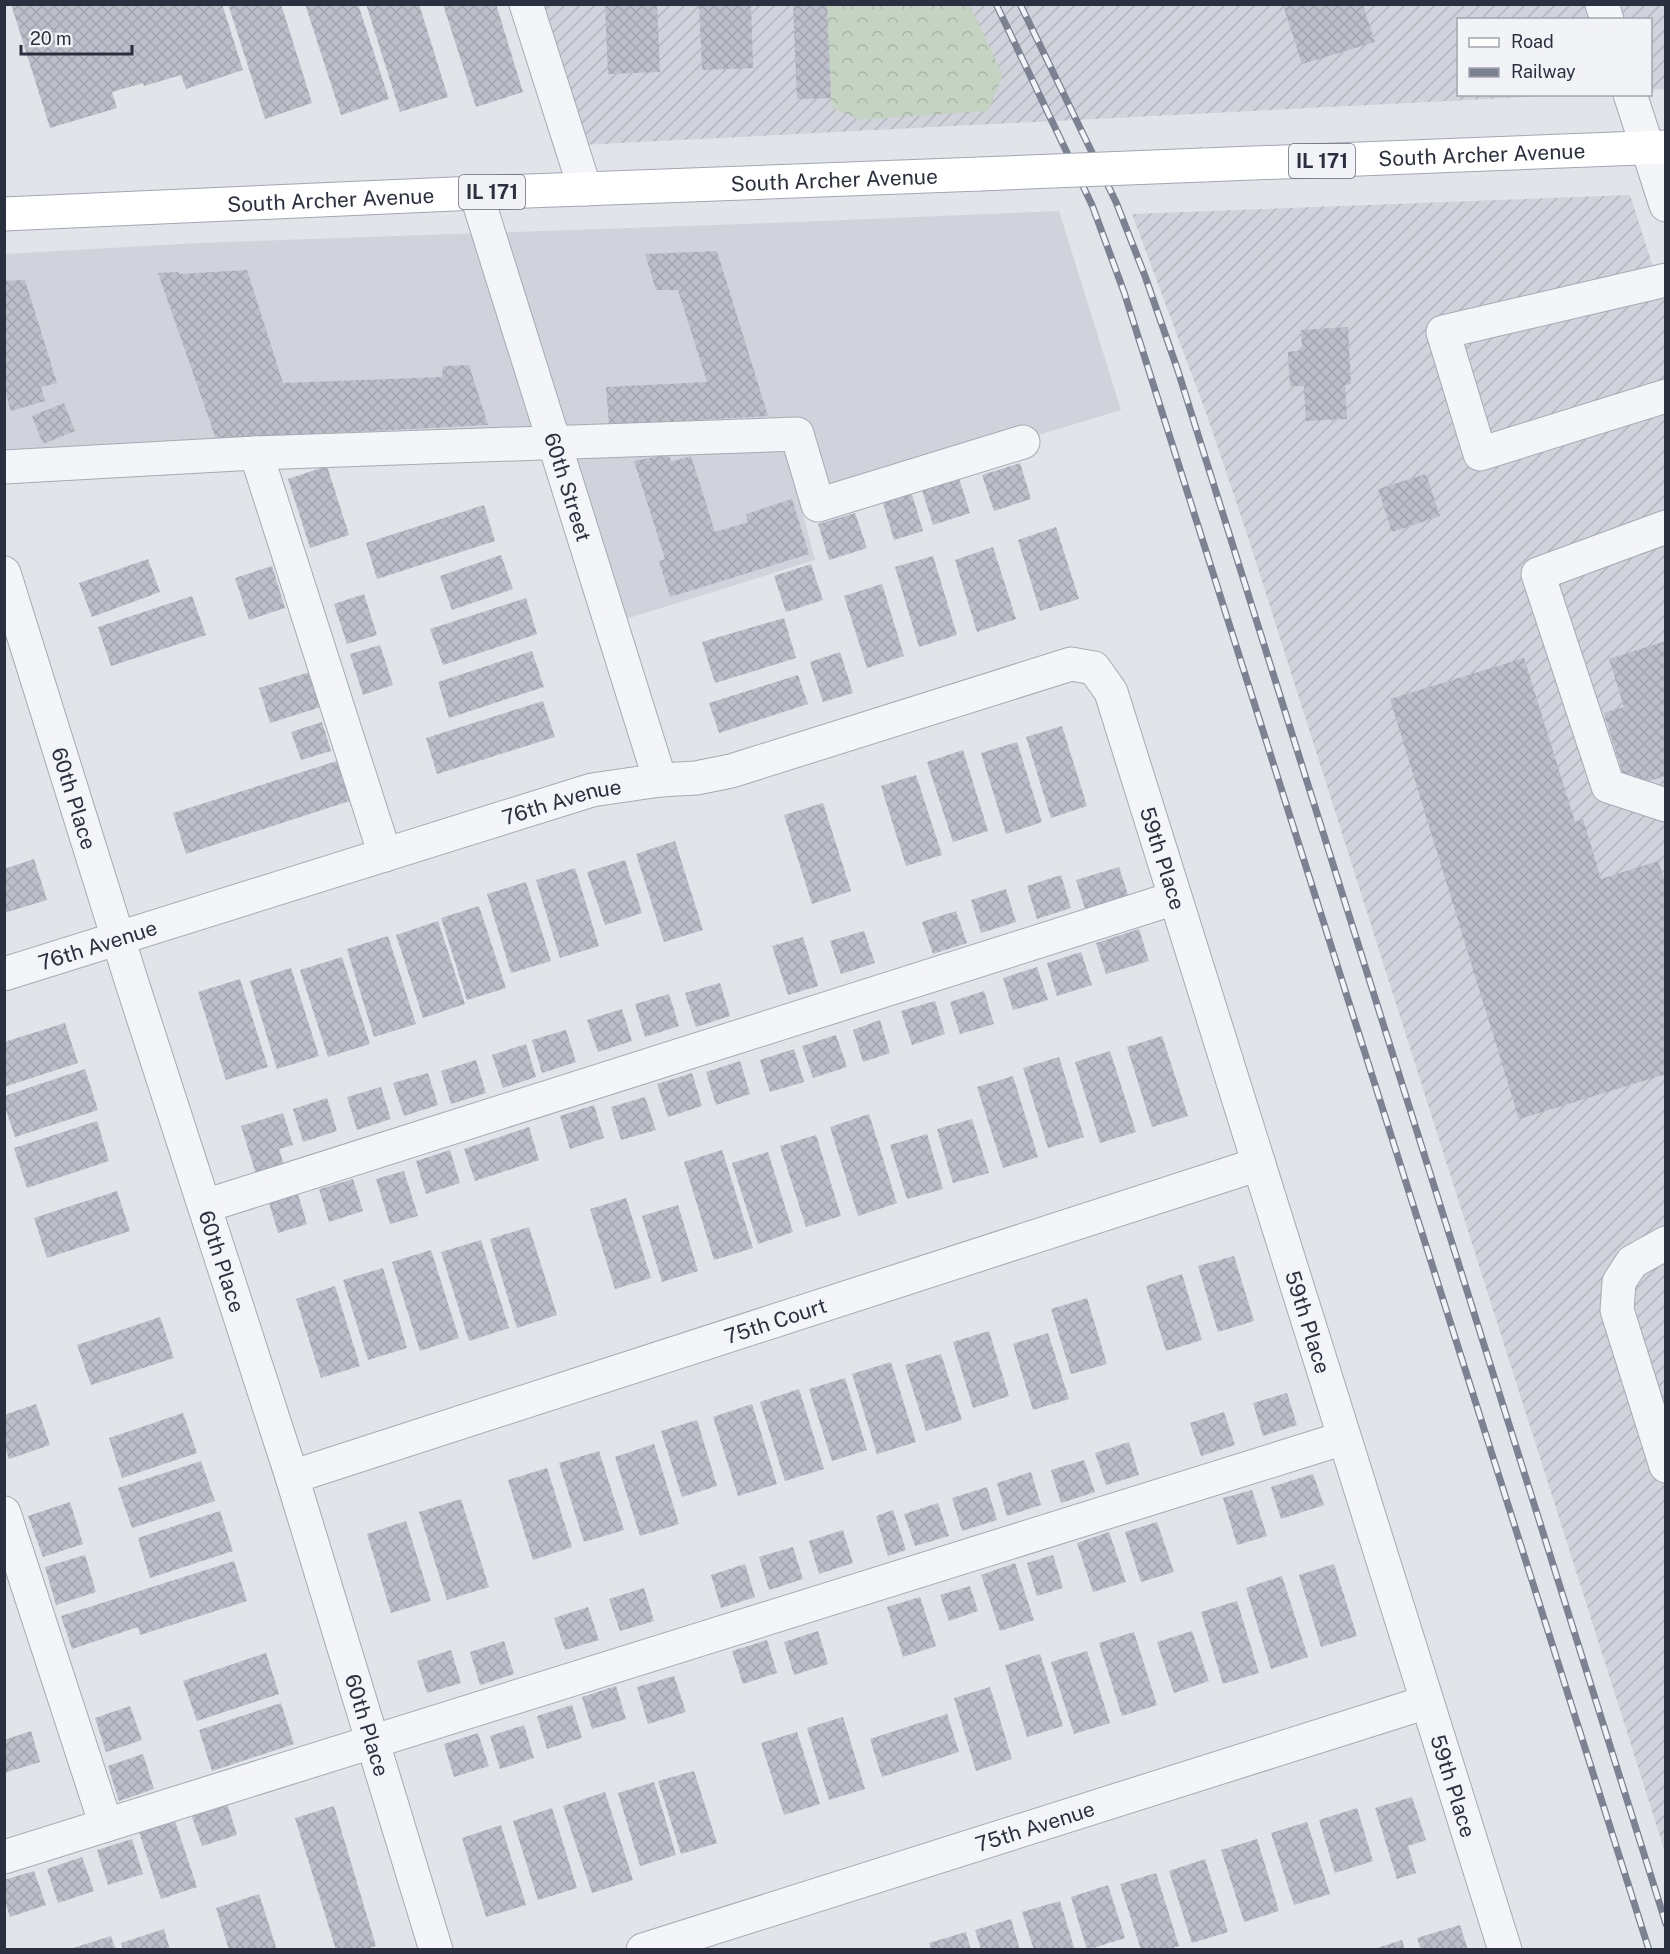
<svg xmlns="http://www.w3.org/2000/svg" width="1670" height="1954" viewBox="0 0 1670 1954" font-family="'Public Sans',sans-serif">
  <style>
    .built { fill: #d0d3db }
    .industrial { fill: url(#industrial-furrows) }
    .forest { fill: url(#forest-crowns) }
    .building { fill: url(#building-cross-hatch) }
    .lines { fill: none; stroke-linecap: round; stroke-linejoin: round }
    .minor-casing { stroke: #a6aab3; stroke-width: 35 }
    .major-casing { stroke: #a1a7b5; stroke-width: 35 }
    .minor { stroke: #f4f5f8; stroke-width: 33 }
    .major { stroke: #fff; stroke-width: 33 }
    .rail-casing { stroke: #7c8292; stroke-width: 7 }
    .rail { stroke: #f1f3f7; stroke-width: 4.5; stroke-dasharray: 14; stroke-linecap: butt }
    .major-bridge-casing { stroke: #a1a7b5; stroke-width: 35; stroke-linecap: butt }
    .major-bridge { stroke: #fff; stroke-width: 33 }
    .labels { text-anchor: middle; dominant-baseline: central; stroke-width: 6; stroke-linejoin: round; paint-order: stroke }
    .shield { fill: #f1f3f7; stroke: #666a77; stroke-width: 1.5 }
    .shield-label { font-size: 20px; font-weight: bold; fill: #2a3040 }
    .street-label { font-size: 21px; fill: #2a3040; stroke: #f1f3f7 }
  </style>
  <defs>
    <pattern id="industrial-furrows" width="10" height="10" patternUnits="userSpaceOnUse" patternTransform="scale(1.5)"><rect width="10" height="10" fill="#d0d3db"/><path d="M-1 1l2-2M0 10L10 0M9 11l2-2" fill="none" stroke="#b3b5bd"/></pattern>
    <pattern id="forest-crowns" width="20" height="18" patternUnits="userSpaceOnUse" patternTransform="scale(1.5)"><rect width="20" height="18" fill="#c5d3c3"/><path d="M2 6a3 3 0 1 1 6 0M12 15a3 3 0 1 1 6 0" fill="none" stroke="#a9b5a9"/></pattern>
    <pattern id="building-cross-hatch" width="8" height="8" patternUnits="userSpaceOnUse" patternTransform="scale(1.5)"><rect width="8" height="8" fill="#bcbfc9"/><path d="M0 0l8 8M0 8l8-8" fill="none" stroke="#a2a4ae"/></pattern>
  </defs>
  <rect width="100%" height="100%" fill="#e1e4e9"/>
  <path class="built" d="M1059,211L1121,410L801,507L815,560L613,623L555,439L5,462V254L199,243L798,222Z"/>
  <path class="industrial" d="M537,5H1665V89L1651,90L1650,20H1458V94L1565,95L582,145Z
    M1630,195L1666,307L1665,1852L1248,537L1206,413L1132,214Z"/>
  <path class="forest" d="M827,5H970L1003,75L988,111L860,120L832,108Z"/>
  <path class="building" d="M11,4H222L243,70L186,89L181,75L144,86L143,83L112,92L117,108L50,128Z
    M228,4H281L312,103L265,119Z
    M305,4H358L389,99L341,115Z
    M366,4H419L448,97L400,112Z
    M443,4H496L523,92L476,107Z
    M605,4H657L660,72L608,74Z
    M699,4H751L753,68L702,70Z
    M793,4H827L831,98L797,99Z
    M1283,5H1363L1375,42L1302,64Z
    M717,251L768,416L609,425L606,387L707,382L678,290H656L645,254Z
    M247,270L283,383L442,377L443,366L469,365L488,425L216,439L158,273L179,272V274Z
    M25,280L57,383L41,387L45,401L11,411L4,389V281Z
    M1348,327L1351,384L1345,385L1347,419L1306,421L1304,386H1290L1288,352L1302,350L1301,330Z
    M64,403L75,431L43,444L32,416Z
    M669,454L671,462L691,456L715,532L748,522L746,514L792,499L809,554L670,597L659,561L665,559L634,461Z
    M1020,463L1031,499L994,511L982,475Z
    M327,466L349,535L310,548L288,479Z
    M1426,474L1440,516L1392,532L1378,489Z
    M959,478L970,513L933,525L922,490Z
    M911,491L923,531L894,540L882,500Z
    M484,505L495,541L377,579L366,543Z
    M855,513L867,548L829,560L818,524Z
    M1056,527L1079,599L1040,611L1018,540Z
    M993,547L1016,619L977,632L955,560Z
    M501,555L513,589L452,610L440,576Z
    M933,556L957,635L919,647L895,567Z
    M148,559L160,592L92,617L79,583Z
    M811,564L823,600L786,612L774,576Z
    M272,566L285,608L249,620L235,578Z
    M882,584L904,656L867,668L844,596Z
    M364,594L377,635L347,644L334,604Z
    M192,596L206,635L111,666L98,627Z
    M526,598L537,634L443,665L430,629Z
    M784,618L796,658L715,683L702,642Z
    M1666,641V776L1627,787L1604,713L1624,707L1609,659Z
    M380,645L393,685L363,695L350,654Z
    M532,651L544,687L449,718L438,682Z
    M840,652L853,693L823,702L810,662Z
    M1524,658L1575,822L1583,819L1601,879L1658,861L1666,884V1074L1519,1119L1390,699Z
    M313,671L324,706L270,723L259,688Z
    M798,675L808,704L719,733L709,703Z
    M543,701L555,737L437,774L426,738Z
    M322,722L331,751L301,760L291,732Z
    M1062,726L1087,806L1051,818L1026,737Z
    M1017,742L1042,822L1006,834L981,753Z
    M963,750L988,831L953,842L927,762Z
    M340,760L353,800L186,854L173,813Z
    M916,775L942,855L906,866L881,786Z
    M823,803L851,891L812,904L784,815Z
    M675,841L703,930L664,942L636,854Z
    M34,859L47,900L4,913V869Z
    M625,860L642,913L605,925L587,872Z
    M1119,867L1129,898L1086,912L1076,880Z
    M575,868L599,946L560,958L536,880Z
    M1061,875L1071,908L1037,919L1027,886Z
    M526,882L551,961L511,973L487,894Z
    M1006,889L1016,922L981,933L971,900Z
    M479,906L506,988L467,1000L441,918Z
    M956,911L967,943L933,954L922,922Z
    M438,921L465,1004L423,1018L396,935Z
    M1139,929L1149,961L1106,974L1096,943Z
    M864,931L875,963L841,974L830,941Z
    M388,936L416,1024L374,1037L347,949Z
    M803,937L818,986L788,995L772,946Z
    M1081,952L1092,985L1057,996L1047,963Z
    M342,957L370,1044L328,1057L300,970Z
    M1037,967L1048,1000L1013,1010L1003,978Z
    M291,968L319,1056L277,1069L250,981Z
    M240,979L268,1067L226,1080L198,992Z
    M720,983L730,1016L696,1027L685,993Z
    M984,991L994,1024L960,1034L950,1002Z
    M669,994L679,1026L645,1037L635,1004Z
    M935,1001L945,1034L912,1045L901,1011Z
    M622,1009L632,1041L598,1052L587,1020Z
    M880,1020L890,1053L863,1062L853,1030Z
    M65,1023L78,1063L4,1087V1042Z
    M566,1030L576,1062L542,1073L532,1040Z
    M836,1035L847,1067L813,1078L802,1046Z
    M1162,1036L1188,1116L1152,1127L1127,1047Z
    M526,1044L536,1077L503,1088L492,1055Z
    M794,1049L804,1082L770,1092L760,1060Z
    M1110,1051L1136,1132L1100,1143L1075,1062Z
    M1059,1057L1084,1137L1048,1148L1023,1068Z
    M476,1060L486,1093L451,1104L441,1071Z
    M740,1061L750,1094L716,1105L706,1072Z
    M85,1069L98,1110L15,1137L4,1104V1096Z
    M428,1073L438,1105L404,1116L393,1083Z
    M692,1073L702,1106L668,1117L657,1084Z
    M1013,1076L1038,1157L1003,1168L977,1087Z
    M381,1087L391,1119L357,1130L347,1097Z
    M645,1097L656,1130L621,1140L611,1107Z
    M327,1098L337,1131L303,1142L293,1109Z
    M594,1105L604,1138L570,1149L560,1116Z
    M283,1113L293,1145L279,1149L284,1165L256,1174L241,1126Z
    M869,1114L897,1203L858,1216L830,1127Z
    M972,1119L989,1173L953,1183L937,1129Z
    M97,1121L109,1161L27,1188L14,1148Z
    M529,1127L539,1160L475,1181L464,1149Z
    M927,1134L943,1189L907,1199L890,1145Z
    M816,1135L841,1216L806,1227L780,1146Z
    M450,1150L460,1183L426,1194L416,1161Z
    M722,1150L753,1248L714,1260L684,1162Z
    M768,1152L793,1232L758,1244L732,1163Z
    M404,1171L418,1216L390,1224L376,1179Z
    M353,1179L363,1211L329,1222L319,1189Z
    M117,1191L130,1231L47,1258L34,1218Z
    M298,1194L307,1224L278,1233L269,1203Z
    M626,1198L651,1278L615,1289L590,1209Z
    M678,1205L698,1271L662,1282L642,1216Z
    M529,1227L557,1315L517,1328L490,1239Z
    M481,1240L509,1328L469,1341L441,1252Z
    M431,1250L459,1338L420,1351L392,1262Z
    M1234,1256L1254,1321L1218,1332L1198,1266Z
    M383,1268L407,1348L368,1360L343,1280Z
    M1182,1274L1202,1340L1166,1351L1146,1286Z
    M335,1286L360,1366L321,1378L296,1299Z
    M1087,1298L1107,1364L1071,1374L1051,1309Z
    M160,1317L174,1358L91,1385L77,1345Z
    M989,1331L1009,1396L973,1408L953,1342Z
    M1048,1333L1069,1399L1033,1410L1013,1344Z
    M941,1354L962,1420L926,1431L905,1365Z
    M891,1362L916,1442L877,1454L852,1374Z
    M845,1378L867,1450L832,1461L809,1389Z
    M799,1389L824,1469L785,1481L760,1402Z
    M1287,1393L1297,1425L1263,1436L1253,1403Z
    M36,1404L50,1445L9,1459L4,1444V1415Z
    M752,1404L777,1484L738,1496L713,1417Z
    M1224,1412L1235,1445L1201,1456L1190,1423Z
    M183,1413L197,1453L122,1478L109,1438Z
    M697,1420L717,1486L682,1497L661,1431Z
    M1129,1442L1139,1475L1106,1485L1095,1453Z
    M654,1444L679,1524L640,1536L615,1457Z
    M599,1451L624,1530L584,1542L559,1463Z
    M1084,1460L1095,1492L1061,1503L1051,1470Z
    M201,1461L215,1501L132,1528L118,1488Z
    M547,1468L572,1547L533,1560L508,1480Z
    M1031,1472L1041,1505L1007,1516L997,1483Z
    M1313,1474L1324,1505L1281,1519L1271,1487Z
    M987,1487L997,1520L962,1531L952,1498Z
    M1252,1490L1267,1536L1237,1545L1223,1498Z
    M461,1499L489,1587L447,1600L419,1512Z
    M70,1502L83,1544L43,1557L28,1516Z
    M938,1503L949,1536L915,1546L904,1514Z
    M893,1510L906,1550L888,1556L876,1516Z
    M220,1511L233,1551L150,1578L138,1538Z
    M406,1521L431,1601L391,1613L367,1534Z
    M1157,1522L1174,1572L1141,1582L1125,1532Z
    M843,1530L853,1563L819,1574L809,1541Z
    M1109,1532L1126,1582L1093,1592L1077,1543Z
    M793,1547L803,1579L769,1590L759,1557Z
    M85,1555L96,1592L56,1605L45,1567Z
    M1053,1555L1063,1588L1037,1596L1027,1563Z
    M234,1561L247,1601L140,1635L138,1627L72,1649L61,1616Z
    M1015,1563L1034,1620L1000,1631L981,1575Z
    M745,1564L755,1597L721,1608L711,1575Z
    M1334,1564L1357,1636L1321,1647L1299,1575Z
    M1282,1576L1308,1657L1271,1669L1246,1588Z
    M970,1586L978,1611L949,1621L940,1595Z
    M644,1588L654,1621L620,1631L609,1599Z
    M920,1597L936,1646L903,1657L887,1607Z
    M1237,1601L1259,1673L1223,1684L1201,1612Z
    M588,1607L599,1640L565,1650L554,1618Z
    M818,1631L828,1664L794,1675L784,1642Z
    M1192,1631L1209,1681L1174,1693L1157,1642Z
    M1134,1632L1157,1705L1122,1716L1099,1643Z
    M767,1640L777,1673L743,1684L732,1651Z
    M504,1641L514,1674L480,1685L470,1652Z
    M451,1650L461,1683L427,1693L417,1661Z
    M1087,1651L1110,1723L1074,1734L1051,1662Z
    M266,1653L279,1694L197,1721L183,1681Z
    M1040,1654L1063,1726L1027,1737L1005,1665Z
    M674,1676L686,1712L648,1724L637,1687Z
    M616,1686L626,1719L592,1729L582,1697Z
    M990,1687L1012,1759L976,1771L954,1698Z
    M281,1703L294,1744L212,1771L199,1730Z
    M572,1705L582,1738L547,1749L537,1716Z
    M130,1706L142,1740L106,1752L95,1718Z
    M947,1714L959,1752L882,1777L870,1739Z
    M843,1717L865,1789L829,1800L807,1728Z
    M524,1725L534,1758L500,1769L490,1736Z
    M31,1731L40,1762L4,1773V1740Z
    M797,1732L820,1804L784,1815L761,1743Z
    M478,1733L489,1766L454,1777L444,1744Z
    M143,1754L154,1789L119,1801L108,1766Z
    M694,1771L717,1843L681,1854L658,1781Z
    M654,1782L676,1855L640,1866L618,1793Z
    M605,1792L633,1880L592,1893L563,1806Z
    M1412,1797L1426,1840L1408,1846L1416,1873L1397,1879L1375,1808Z
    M226,1800L237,1835L202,1846L190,1811Z
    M334,1806L376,1946L365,1950H336L295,1818Z
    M552,1808L577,1888L538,1900L513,1821Z
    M1357,1808L1373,1861L1335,1873L1319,1820Z
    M175,1821L197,1887L161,1899L139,1832Z
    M1307,1822L1330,1894L1294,1905L1271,1833Z
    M501,1825L526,1905L486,1917L462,1838Z
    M132,1839L143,1874L108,1885L97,1850Z
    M1257,1839L1279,1911L1244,1922L1221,1850Z
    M82,1857L94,1891L58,1903L47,1869Z
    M1205,1859L1228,1932L1192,1943L1169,1871Z
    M34,1871L46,1905L10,1917L4,1899V1880Z
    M1156,1873L1179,1946L1166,1950H1141L1120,1884Z
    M1108,1885L1125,1938L1087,1950L1071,1897Z
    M259,1894L277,1950H229L216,1908Z
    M1060,1901L1075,1950H1034L1022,1912Z
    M1011,1919L1020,1950H981L975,1930Z
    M1460,1925L1468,1950H1421L1417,1938Z
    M164,1929L170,1950H123L121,1943Z
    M966,1932L971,1950H931L929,1943Z
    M111,1936L116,1950H70V1949Z
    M1402,1940L1405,1950H1374V1949Z"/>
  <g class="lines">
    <defs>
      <g id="minor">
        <path d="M526,4L585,189"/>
        <path d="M1602,4L1607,20"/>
        <path d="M1630,94L1666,205"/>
        <path id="s1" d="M476,193L660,780"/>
        <path d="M1666,280L1443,332L1480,454L1666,396"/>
        <path d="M256,453L385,855"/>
        <path d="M4,467L256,453L797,434L818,505L1023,442"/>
        <path d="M1666,527L1538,574L1608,786L1666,805"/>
        <path id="s2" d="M4,573L132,983L292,1477L436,1950"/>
        <path id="s3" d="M4,974L592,790L660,780L696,778L731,771L1071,664L1094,668L1111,692L1505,1950"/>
        <path d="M205,1206L1175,898"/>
        <path d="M1666,1243L1632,1262L1619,1282L1617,1310L1666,1466"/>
        <path id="s4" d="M292,1477L1259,1164"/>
        <path d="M4,1513L106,1825"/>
        <path d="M4,1857L1344,1438"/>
        <path id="s5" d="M643,1950L1427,1702"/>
      </g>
      <g id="major">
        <path id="s6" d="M1203,165L1666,147"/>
        <path id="s7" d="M4,214L476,193L980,174"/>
      </g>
    </defs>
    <use href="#minor" class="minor-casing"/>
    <use href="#major" class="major-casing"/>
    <use href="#minor" class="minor"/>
    <use href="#major" class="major"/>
    <defs>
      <path id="rail" d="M996,4L1092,205L1124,292L1649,1950
        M1020,4L1116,202L1145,276L1178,371L1666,1924"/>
    </defs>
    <use href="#rail" class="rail-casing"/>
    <use href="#rail" class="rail"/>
    <defs>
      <path id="major-bridge" d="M980,174L1203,165"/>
    </defs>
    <use href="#major-bridge" class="major-bridge-casing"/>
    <use href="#major-bridge" class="major-bridge"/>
  </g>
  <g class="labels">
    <g class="shield">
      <rect x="1289" y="144" width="66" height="34" rx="4.5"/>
      <rect x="459" y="175" width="66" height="34" rx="4.5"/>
    </g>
    <g class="shield-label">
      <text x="1322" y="161">IL 171</text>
      <text x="492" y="192">IL 171</text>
    </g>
    <g class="street-label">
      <text stroke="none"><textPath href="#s6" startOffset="279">South Archer Avenue</textPath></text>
      <text stroke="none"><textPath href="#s7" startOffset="831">South Archer Avenue</textPath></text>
      <text stroke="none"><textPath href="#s7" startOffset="327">South Archer Avenue</textPath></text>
      <text stroke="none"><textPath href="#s1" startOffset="308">60th Street</textPath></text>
      <text stroke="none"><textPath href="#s2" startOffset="236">60th Place</textPath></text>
      <text stroke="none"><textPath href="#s3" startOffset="584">76th Avenue</textPath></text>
      <text stroke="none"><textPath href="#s3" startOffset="1340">59th Place</textPath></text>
      <text stroke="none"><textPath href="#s3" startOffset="98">76th Avenue</textPath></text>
      <text stroke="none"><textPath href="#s2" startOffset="722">60th Place</textPath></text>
      <text stroke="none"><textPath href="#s4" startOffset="508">75th Court</textPath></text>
      <text stroke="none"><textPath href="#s3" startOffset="1826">59th Place</textPath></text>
      <text stroke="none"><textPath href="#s2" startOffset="1208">60th Place</textPath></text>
      <text stroke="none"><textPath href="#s3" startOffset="2312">59th Place</textPath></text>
      <text stroke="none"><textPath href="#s5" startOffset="411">75th Avenue</textPath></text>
    </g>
  </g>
  <rect width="1670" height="1954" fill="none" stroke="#2a3040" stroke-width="12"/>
  <rect x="1457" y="18" width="195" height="78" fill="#f1f3f7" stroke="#a1a5ae" stroke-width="1.5"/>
  <rect x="1469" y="38" width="30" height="9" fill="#ffffff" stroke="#a1a5ae" stroke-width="1.5"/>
  <text x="1511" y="48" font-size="18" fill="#2a3040">Road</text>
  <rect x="1469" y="68" width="30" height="9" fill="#7c8292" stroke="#a1a5ae" stroke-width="1.5"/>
  <text x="1511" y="78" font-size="18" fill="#2a3040">Railway</text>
  <path d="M21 45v9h111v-9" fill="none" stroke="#2a3040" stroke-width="3"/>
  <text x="30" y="45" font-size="18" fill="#2a3040" stroke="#f1f3f7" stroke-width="4.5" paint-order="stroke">20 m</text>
</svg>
